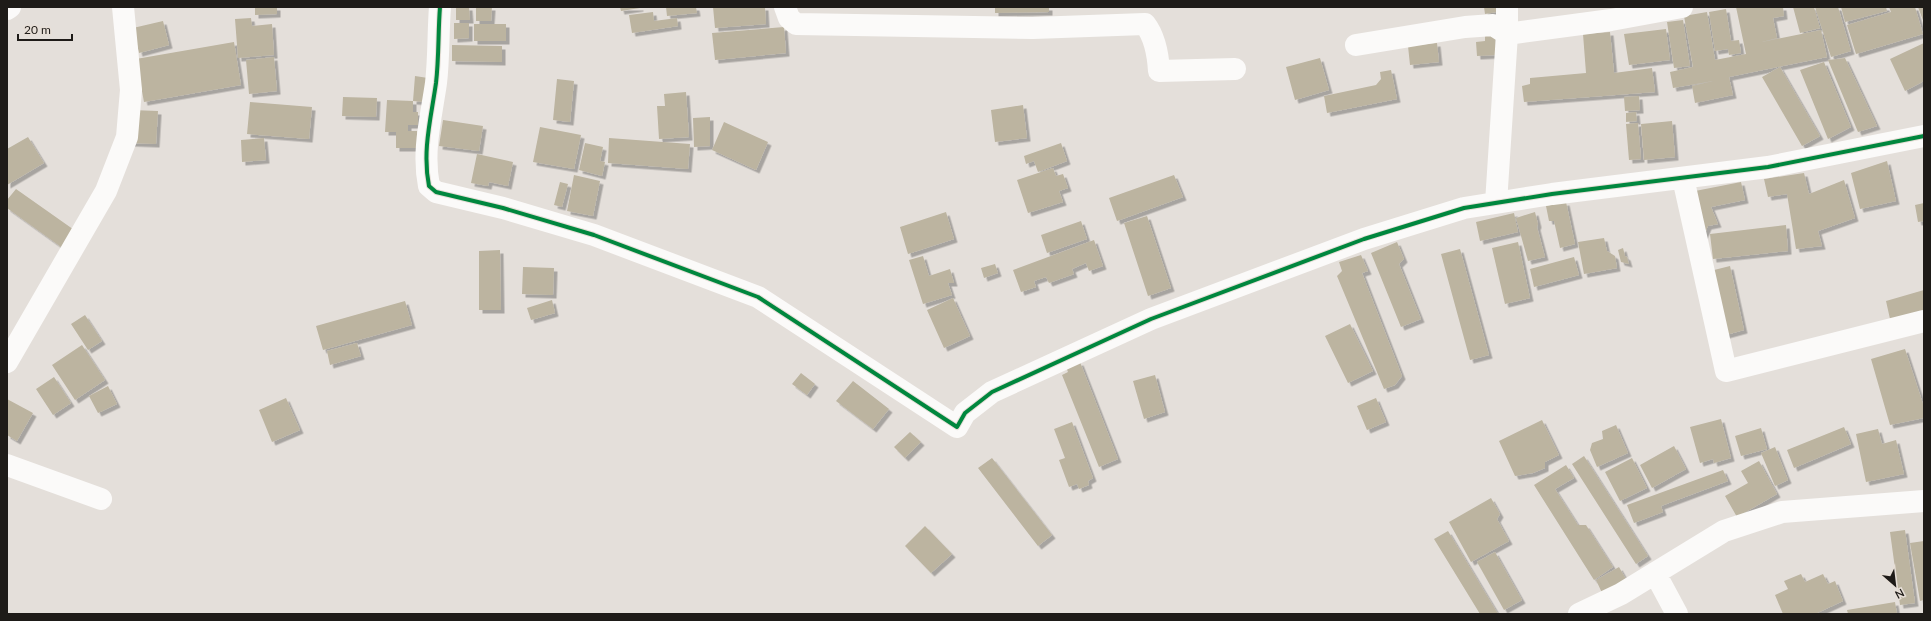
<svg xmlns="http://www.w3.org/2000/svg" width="1931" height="621" viewBox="0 0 1931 621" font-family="Lato,sans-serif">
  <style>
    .building { fill: #bcb4a0; filter: url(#shadow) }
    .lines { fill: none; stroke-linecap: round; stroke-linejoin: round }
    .minor { stroke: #fbfaf9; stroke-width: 22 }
    .cycleway-casing { stroke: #e7dfd7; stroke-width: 6 }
    .cycleway { stroke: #00873e; stroke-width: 4 }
  </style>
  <defs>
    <filter id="shadow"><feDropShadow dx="3.5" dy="3.5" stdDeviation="0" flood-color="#0004"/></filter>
  </defs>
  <rect width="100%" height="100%" fill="#e4dfda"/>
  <path class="building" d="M255,7H277V14L255,15Z
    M456,7H469L470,20H456Z
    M476,7H492L491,21H476Z
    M620,7H640V8L621,11Z
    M666,7H696L697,13L667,16Z
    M713,7H765L766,24L715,28Z
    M995,7H1049V12L995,13Z
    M1484,7H1496V12L1485,14Z
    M1736,7H1783L1784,16L1773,18L1777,38L1762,42L1821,30L1827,57L1729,77L1733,95L1695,103L1692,86L1713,81L1673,88L1670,72L1693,67L1684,16L1707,12L1715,60L1746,54Z
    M1793,7H1814L1820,28L1800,33Z
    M1815,7H1838L1851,51L1831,57Z
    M1841,7H1886L1887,11L1845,22Z
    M1889,7H1915L1923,34L1856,54L1847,25L1891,12Z
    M1918,7H1924V23Z
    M1726,9L1731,41L1739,40L1741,53L1729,55L1728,49L1715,51L1709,12Z
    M653,12L654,21L677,18L678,26L632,33L629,15Z
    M251,18L252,26L272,24L274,55L238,58L235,19Z
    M1683,20L1690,66L1674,68L1667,22Z
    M163,21L169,45L139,53L133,28Z
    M454,23H469V38L454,39Z
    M474,24H506V41H474Z
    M784,27L786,53L715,60L712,33Z
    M1666,29L1670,60L1629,65L1624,34Z
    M1495,32L1496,55L1477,56L1476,42L1485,41V33Z
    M1610,32L1614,73L1652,68L1655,92L1524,102L1522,86L1530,84V78L1586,73L1583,34Z
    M234,42L241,85L144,102L136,59Z
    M1437,43L1439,62L1410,65L1408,46Z
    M1924,43V81L1905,91L1890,59Z
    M452,45L502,46V62L452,61Z
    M274,57L277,91L249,94L246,60Z
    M1320,58L1329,90L1295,100L1286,67Z
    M1845,58L1877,126L1858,132L1828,60Z
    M1824,62L1851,127L1828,139L1800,70Z
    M1780,67L1820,136L1802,146L1762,77Z
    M1391,70L1397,99L1327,113L1324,96L1376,85L1381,79L1380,72Z
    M415,76L428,78L425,102L413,101Z
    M557,79L574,81L570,122L553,120Z
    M686,92L689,137L659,139L657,106H665L664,94Z
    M1639,96L1640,110L1625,111L1624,97Z
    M343,97L377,98L376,117L342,116Z
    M387,100L413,101V112H418V125H408V131H417V148H396V132H385Z
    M250,102L312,107L309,139L247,134Z
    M1023,105L1027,138L995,142L991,110Z
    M132,110L158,111L156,144L131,143Z
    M1636,112L1637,121L1626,122V113Z
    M710,117V146L694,147L693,118Z
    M443,120L483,126L479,151L439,146Z
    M1672,121L1675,157L1644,160L1641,124Z
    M724,122L768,142L756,170L712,150Z
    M1638,123L1641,159L1629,160L1626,124Z
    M540,127L581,135L574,169L533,162Z
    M28,137L44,163L7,185V149Z
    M264,138L266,160L242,162L241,140Z
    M609,138L690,144L688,169L608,163Z
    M585,143L603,147L600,161L605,162L602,176L579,170Z
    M1061,143L1067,161L1038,172L1034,161L1026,164L1024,156Z
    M477,154L513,162L508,186L489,182L488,186L471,183Z
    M1887,161L1896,201L1860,209L1851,173Z
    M1053,168L1056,176L1063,174L1068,188L1059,191L1063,202L1028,213L1017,180Z
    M1804,173L1809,194L1844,180L1855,218L1818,231L1822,246L1796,249L1787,194L1768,197L1764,179Z
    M574,175L600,181L593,216L567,211Z
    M1174,175L1183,197L1117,221L1109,198Z
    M560,182L568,184L562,207L554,205Z
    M1741,182L1745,200L1711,207L1718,224L1708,226L1700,245L1690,192Z
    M16,189L77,232L64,249L7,208V200Z
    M1566,202L1575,244L1560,248L1554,221H1549L1546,206Z
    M1924,203V221L1918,222L1915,205Z
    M946,212L954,239L908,254L900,227Z
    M1535,212L1538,224L1537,227L1545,257L1528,261L1516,218Z
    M1514,213L1518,232L1480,241L1476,222Z
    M1147,216L1171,288L1148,296L1124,223Z
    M1081,221L1087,239L1047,253L1041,235Z
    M1786,225L1788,251L1713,259L1710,234Z
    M1604,238L1607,251L1615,256L1617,268L1584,274L1578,242Z
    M1094,240L1103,266L1089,271L1086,263L1072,269L1074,274L1049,283L1046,277L1034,281L1036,287L1021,292L1013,270Z
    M1397,242L1404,259L1399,264L1421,319L1401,327L1371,253Z
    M1518,242L1530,298L1505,304L1492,248Z
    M1623,248L1625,256L1627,257L1629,264L1621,262L1618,250Z
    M1460,249L1489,355L1470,360L1441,254Z
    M500,250L501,310H479V251Z
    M1361,255L1368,271L1362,273L1402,376L1395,385L1384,389L1337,276L1342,271L1339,262Z
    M923,256L929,276L950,269L954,283H948L952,295L923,304L909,260Z
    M1574,257L1579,275L1534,287L1530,269Z
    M995,264L998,273L984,278L981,268Z
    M1730,266L1744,330L1722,336L1710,271Z
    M523,267L554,268L553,295L522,294Z
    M1924,290V310L1890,319L1886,301Z
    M953,298L970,336L944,348L927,310Z
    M552,300L555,313L531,320L527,308Z
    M405,301L412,325L323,350L316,326Z
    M85,315L102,341L88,350L71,324Z
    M1350,324L1373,371L1348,383L1325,336Z
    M357,343L361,356L330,365L327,351Z
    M82,345L105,380L75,400L52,365Z
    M1905,349L1924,407V418L1890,425L1871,359Z
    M1080,362L1118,459L1099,467L1062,375L1068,372L1066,367Z
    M801,373L815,384L807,395L792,384Z
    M1155,375L1165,412L1144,419L1133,381Z
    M54,377L71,403L53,415L36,389Z
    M853,381L889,409L873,429L836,401Z
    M108,386L117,404L98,413L89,396Z
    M286,398L300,430L272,442L259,410Z
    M1376,398L1386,422L1367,430L1357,406Z
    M7,399L33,413L17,441L7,435Z
    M1721,419L1731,458L1714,463L1713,459L1700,463L1690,427Z
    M1542,420L1559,455L1545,462V468L1533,473L1515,476L1499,441Z
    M1072,422L1093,478L1088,481L1089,485L1079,489L1077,484L1069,487L1059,460L1065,458L1054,429Z
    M1616,425L1628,453L1597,467L1590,450L1592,443L1603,439L1602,431Z
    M1844,427L1851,444L1794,468L1787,450Z
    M1761,428L1767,449L1741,456L1735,436Z
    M1878,429L1882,444L1896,440L1904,474L1866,482L1856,434Z
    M910,432L921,442L905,458L894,447Z
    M1674,446L1686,469L1652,488L1640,465Z
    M1775,447L1788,480L1775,486L1761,453Z
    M1584,456L1648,556L1636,564L1572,464Z
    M992,458L1052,535L1038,546L978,468Z
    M1632,458L1647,488L1620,501L1605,472Z
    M1759,461L1777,494L1737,517L1725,496L1748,483L1741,471Z
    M1566,465L1574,478L1555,489L1578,525H1586L1613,567L1594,580L1534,485Z
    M1723,470L1728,481L1661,506L1663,512L1634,523L1627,505Z
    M1491,498L1500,514L1497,519L1509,541L1471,562L1449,522Z
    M925,526L952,554L931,573L905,546Z
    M1905,530L1915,603L1900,605L1890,532Z
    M1448,531L1498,614H1480L1434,539Z
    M1924,541V600L1920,601L1910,543Z
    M1495,552L1522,600L1504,610L1477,562Z
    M1619,567L1627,581L1603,595L1596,580Z
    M1801,574L1805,582L1823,574L1828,584L1835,581L1843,601L1815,614H1783L1775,595L1788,589L1784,581Z
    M1895,602L1897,614H1848L1847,610Z"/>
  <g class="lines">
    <path class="minor" d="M440,7C438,32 439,58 436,83C431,118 422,151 429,186L436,192L503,208L594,235L758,297L957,427L965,413L992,392L1151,319L1364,239L1464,208L1552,194L1768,167L1924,136
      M785,7L789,18L796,24L1033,28L1145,24C1155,37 1158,54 1159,71L1235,69
      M7,9L10,7
      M1356,45L1465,27L1493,25L1507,34L1611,20L1682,7
      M1683,178L1726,371L1924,321
      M1496,203L1507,34V7
      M7,362L106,191L127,137L131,90L123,7
      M7,465L101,499
      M1655,573L1677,614
      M1579,614L1621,594L1724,531L1782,512L1924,501"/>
    <defs>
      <path id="cycleway" d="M440,7C438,32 439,58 436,83C431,118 422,151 429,186L436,192L503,208L594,235L758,297L957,427L965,413L992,392L1151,319L1364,239L1464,208L1552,194L1768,167L1924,136"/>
    </defs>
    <use href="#cycleway" class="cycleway-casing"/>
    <use href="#cycleway" class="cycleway"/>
  </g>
  <rect width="1931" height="621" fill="none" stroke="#1e1b18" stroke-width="16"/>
  <g transform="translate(1895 585) rotate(152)" stroke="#e7dfd7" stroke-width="3" paint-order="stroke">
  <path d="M0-3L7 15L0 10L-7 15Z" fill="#1e1b18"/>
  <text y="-6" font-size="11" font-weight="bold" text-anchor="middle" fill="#1e1b18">N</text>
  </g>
  <path d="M18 34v6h54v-6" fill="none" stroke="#1e1b18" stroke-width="2"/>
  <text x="24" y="34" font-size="12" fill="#1e1b18" stroke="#e7dfd7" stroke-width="3" paint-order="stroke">20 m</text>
</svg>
